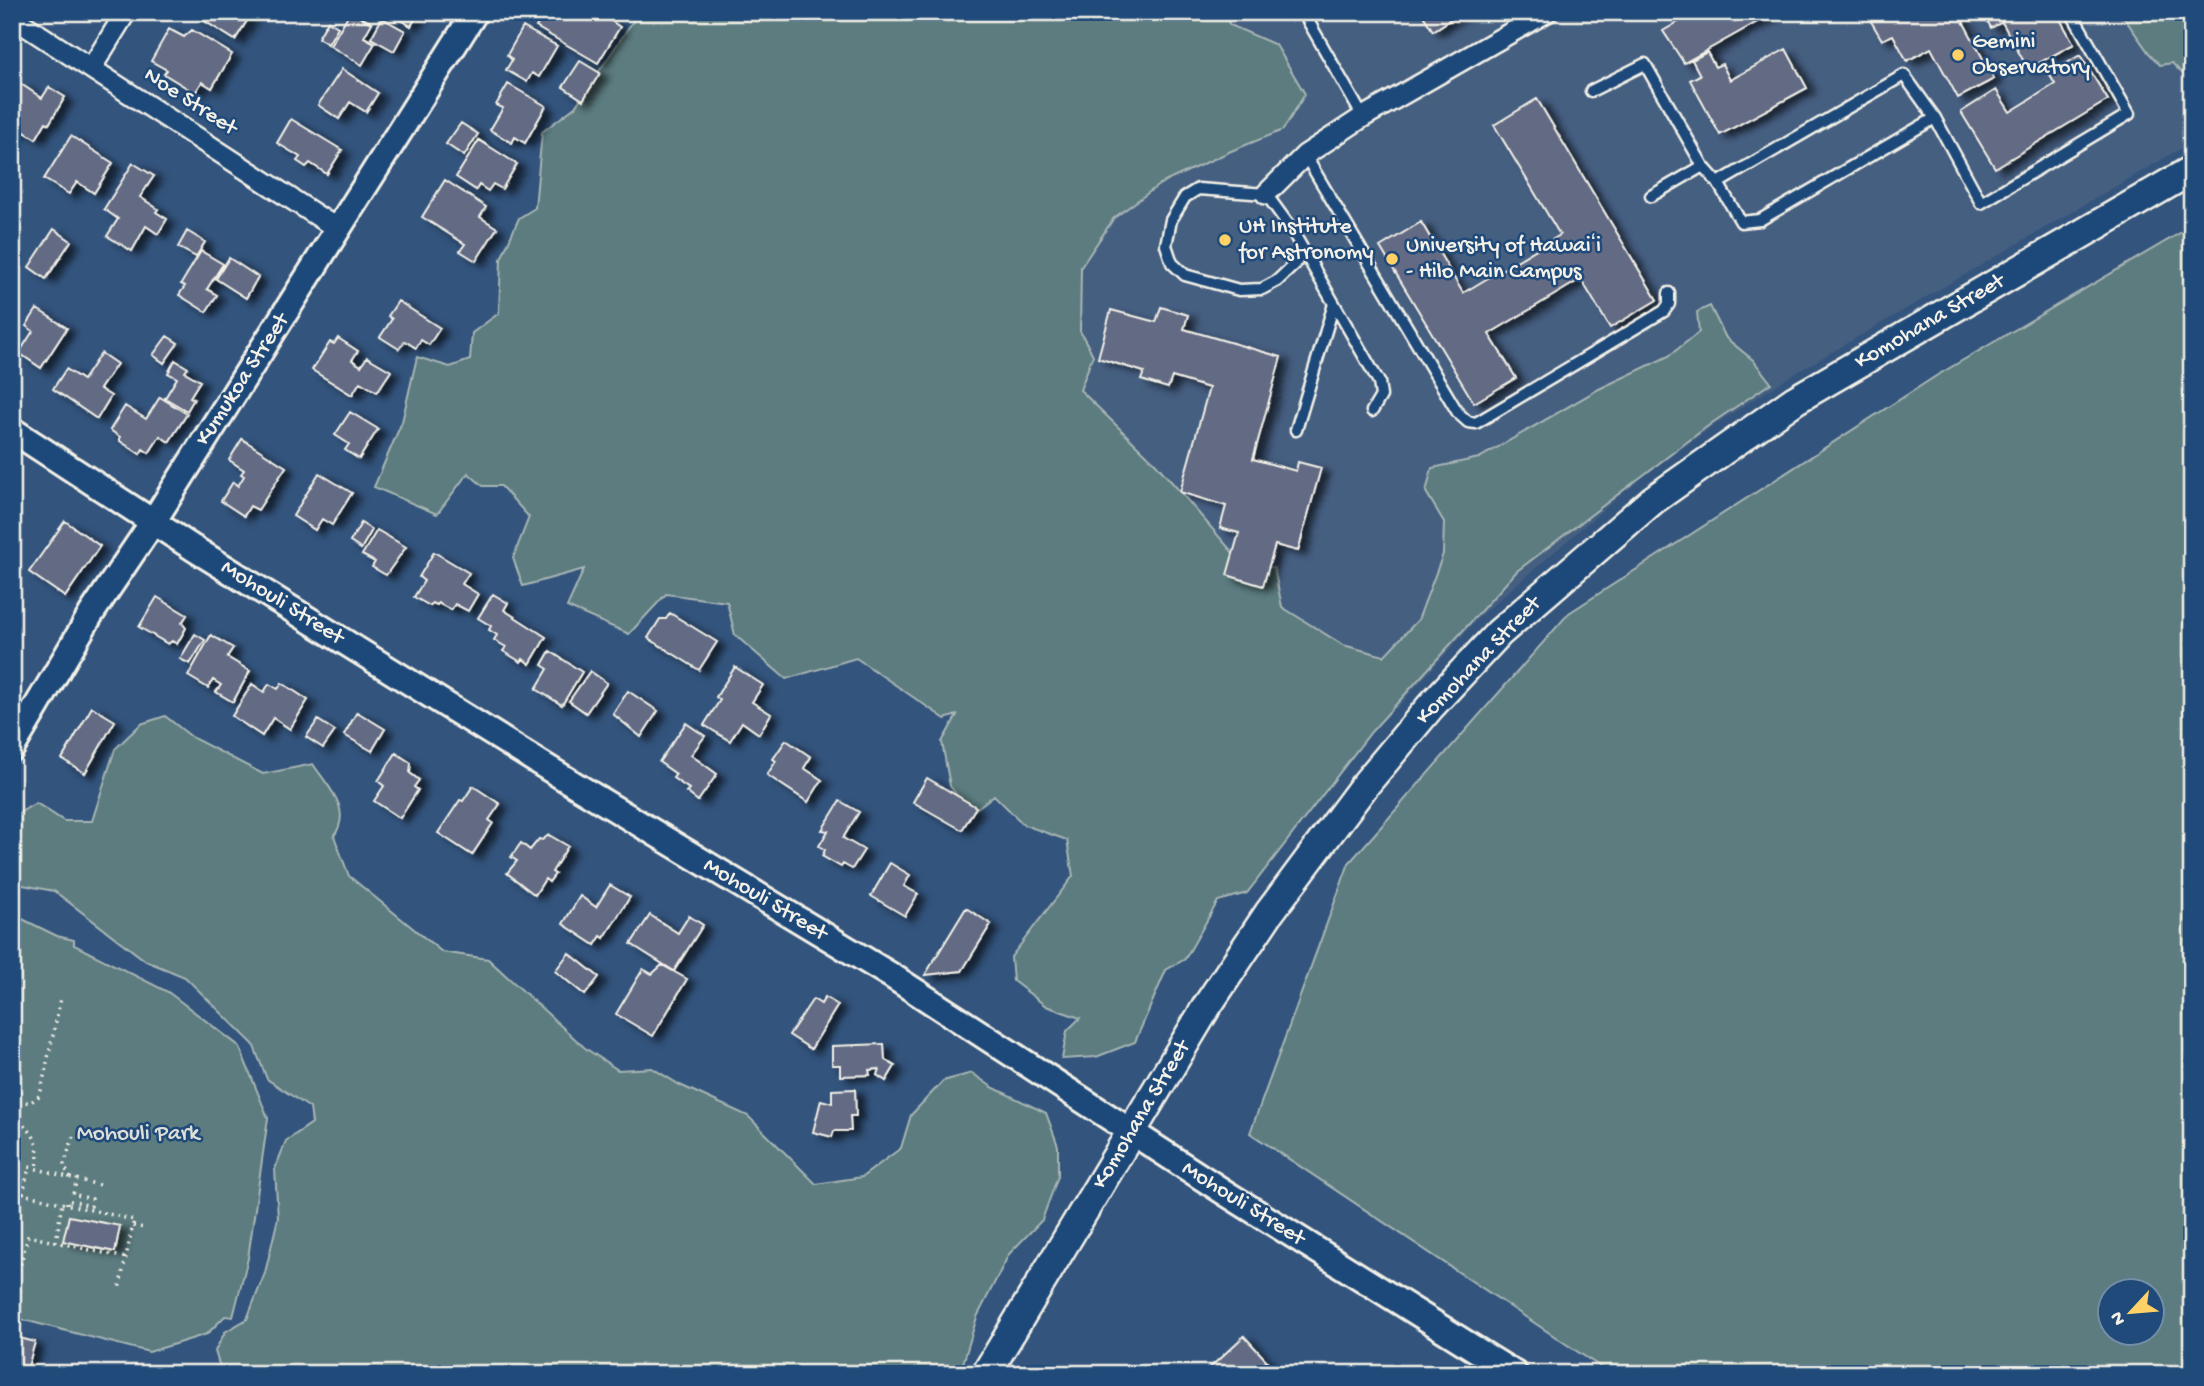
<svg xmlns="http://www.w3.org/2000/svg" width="2204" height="1386" viewBox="0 0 2204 1386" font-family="'Gochi Hand',sans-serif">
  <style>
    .built { fill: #455e81 }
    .green { fill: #5b7b7f; stroke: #a8b6b4; stroke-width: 2; fill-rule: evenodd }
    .building { fill: #626b84; stroke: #f4f1e8; stroke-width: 2; filter: url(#shadow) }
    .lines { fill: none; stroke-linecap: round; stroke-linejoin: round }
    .service-casing { stroke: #f4f1e8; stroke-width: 15 }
    .minor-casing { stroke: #f4f1e8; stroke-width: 24 }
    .tertiary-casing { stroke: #f4f1e8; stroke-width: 30 }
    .secondary-casing { stroke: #f4f1e8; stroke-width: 33 }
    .path { stroke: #f4f1e8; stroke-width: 3.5; stroke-dasharray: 2 5; stroke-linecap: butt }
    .service { stroke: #1f4a7a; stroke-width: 10 }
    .minor { stroke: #1f4a7a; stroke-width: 19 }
    .tertiary { stroke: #1f4a7a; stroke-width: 24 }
    .secondary { stroke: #1f4a7a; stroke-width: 28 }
    .poi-dot { fill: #ffd166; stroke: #1f4a7a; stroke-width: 2.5 }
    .labels { text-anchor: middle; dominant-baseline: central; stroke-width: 5; stroke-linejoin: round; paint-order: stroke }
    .poi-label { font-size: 23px; fill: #f4f1e8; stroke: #1f4a7a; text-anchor: start }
    .street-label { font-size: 23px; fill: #f4f1e8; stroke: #1f4a7a }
    .park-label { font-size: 23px; fill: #dddfd8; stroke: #1f4a7a }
  </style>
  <defs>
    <filter id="shadow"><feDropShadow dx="8" dy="4.5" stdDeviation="3.5" flood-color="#0009"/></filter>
  </defs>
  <rect width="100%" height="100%" fill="#33547d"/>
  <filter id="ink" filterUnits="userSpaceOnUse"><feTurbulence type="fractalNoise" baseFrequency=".0143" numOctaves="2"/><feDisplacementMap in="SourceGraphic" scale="14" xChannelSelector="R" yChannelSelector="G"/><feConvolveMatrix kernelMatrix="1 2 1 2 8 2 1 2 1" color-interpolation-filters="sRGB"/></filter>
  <g filter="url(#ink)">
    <path class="built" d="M638,12H2192V142L1791,376L1722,420L1638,480L1481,615L1396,709L584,103Z"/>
    <path class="green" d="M639,12H1222L1230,25L1276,45L1305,94L1283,130L1231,151L1160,184L1114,218L1081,267L1080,331L1093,355L1080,390L1156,464L1234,554L1274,568L1282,607L1343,645L1384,656L1418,620L1443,554L1444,522L1426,492L1432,468L1479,458L1599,389L1669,356L1699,332L1697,312L1710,306L1726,338L1753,360L1771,383L1712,423L1517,571L1371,732L1247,893L1218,901L1185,959L1166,970L1135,1042L1096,1057L1062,1059L1067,1031L1080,1018L1046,1006L1013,981L1011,957L1073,876L1067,840L1024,825L994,795L971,813L950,786L942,742L957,715L945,719L856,658L786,679L735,635L727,602L666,594L629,634L567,607L584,569L523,586L513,558L529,517L501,486H483L468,473L437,514L374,487L402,422L417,357L450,367L470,360L472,333L499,313L501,259L519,218L535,208L542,132L575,107Z
      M2120,12H2181L2192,21V83L2172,63L2160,65L2149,53Z
      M2192,226V1374H1611L1250,1133L1349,863L1569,613L1936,376ZM2110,1292H2152V1334H2110Z
      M165,716L193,738L263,774L313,764C328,787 353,809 334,836L349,876L442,952L488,959L585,1048L618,1070L652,1068L680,1085L748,1116L816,1184L862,1177L901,1148L911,1115L943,1081L972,1073L992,1087L1046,1113L1058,1146V1176L1042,1220L1009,1254L977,1317L962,1367L956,1374H225L221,1371L215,1351L225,1332L247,1319L265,1273L278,1218L275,1169L286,1141L312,1123L310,1108L267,1079L253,1044L185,977L146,961L54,891L12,883V817L36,803L64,821H92L115,749L141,724Z
      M12,914L57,936L74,940V945L168,992L239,1046L268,1118L248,1258L233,1317L225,1316L207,1334L149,1352L12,1317Z"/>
    <path class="building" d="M190,12H244L250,16L235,40Z
      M350,12L372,23L364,37L375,43L362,65L330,46Z
      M388,12H419L411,26Z
      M540,12H598L620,27L598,63L536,27L544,15Z
      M1421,12H1462L1433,31Z
      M1695,12H1775L1684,63L1663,31Z
      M1880,12H1961L1959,14L1994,79L1958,98L1931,48L1907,61L1893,35L1882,40L1869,18Z
      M1983,12H2056L2074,44L2028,69L2002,22L1991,28Z
      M382,18L405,31L394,51L371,38Z
      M328,21L338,27L328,44L318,38Z
      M523,27L557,46L539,77L532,73L527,82L506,70L512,60L507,55Z
      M169,29L184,37L192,30L232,54L212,88L202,82L195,93L164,74L167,70L151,61Z
      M1786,49L1807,88L1720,135L1690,80L1700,75L1692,60L1707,52L1715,67L1722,64L1730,80Z
      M2080,55L2108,100L1995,168L1961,112L1996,90L2010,112L2055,84L2049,74Z
      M580,61L600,73L583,100L563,87Z
      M342,69L378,93L366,112L350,102L339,119L318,105Z
      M21,84L42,98L49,87L65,97L49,124L46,122L36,139L18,128L12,138V99Z
      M508,84L546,106L525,143L515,137L512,143L490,130L503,108L496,105Z
      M1537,99L1657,300L1610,328L1581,279L1489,334L1516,378L1474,403L1380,247L1421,222L1463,293L1560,235L1494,125Z
      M291,119L342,150L327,174L310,163L306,167L297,161L300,157L277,143Z
      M461,123L478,134L464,156L446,144Z
      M71,136L113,163L94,193L77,182L69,194L44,179Z
      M479,140L517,164L502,189L493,184L488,191L479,185L476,190L456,177Z
      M133,163L154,176L140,197L158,209L156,212L167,219L158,234L146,226L132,251L107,236L118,219L104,209Z
      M445,180L486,207L480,217L497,228L476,261L460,251L465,244L422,217Z
      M54,229L71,241L46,279L29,267Z
      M187,231L205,242L196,257L178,247Z
      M201,251L223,264L207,289L217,295L206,312L179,295L185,286L181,284Z
      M229,258L258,277L246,298L216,279Z
      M398,301L440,328L429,345L421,340L416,348L405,341L399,349L380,337L392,319L388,316Z
      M1161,307L1188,315L1184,329L1281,357L1253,459L1296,471L1298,462L1321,468L1298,551L1275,545L1263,586L1227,575L1239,533L1220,528L1226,506L1180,492L1209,388L1172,377L1168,388L1141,380L1144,372L1098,358L1111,310L1156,322Z
      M37,309L67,328L41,368L19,353L33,331L26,326Z
      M167,336L178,343L164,363L153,355Z
      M338,338L358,351L352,360L361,366L367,357L391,371L377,392L360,382L352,395L312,370L330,342L334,344Z
      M101,353L117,364L100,389L111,396L97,419L53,389L66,369L83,380Z
      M175,360L188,368L185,372L200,381L190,397L194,399L187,411L165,398L177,378L168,373Z
      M160,397L187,414L169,442L160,436L149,453L143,449L140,454L120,441V437L110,430L125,406L146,419Z
      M350,412L378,429L359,459L345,450L349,444L335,435Z
      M242,439L286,467L258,510L250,506L244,516L221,501L233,482L238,486L244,476L241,474L244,470L229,460Z
      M319,473L352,493L332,525L322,519L315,530L293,516Z
      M65,521L100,546L65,597L29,572Z
      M361,523L372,530L361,549L350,542Z
      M377,530L406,547L386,575L372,567L375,562L362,555Z
      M434,552L469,573L462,584L478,594L468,611L455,604L451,610L438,603L437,605L432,603L430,606L414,597L424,581L419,577Z
      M493,594L508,603L504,610L546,637L530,664L523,659L521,662L503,651L506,647L494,640L497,635L489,630L491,626L478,618Z
      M157,597L187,615L182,623L186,628L177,644L172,641L168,644L139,627Z
      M670,613L717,642L699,670L648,638L660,619H666Z
      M195,634L205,640L190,664L180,659Z
      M211,635L233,648L227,657L250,671L233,702L216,692L221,685L213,680L208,688L188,676Z
      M550,651L582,672L562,705L536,689L548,669L542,665Z
      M735,667L763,685L752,702L771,714L759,734L742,722L730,741L704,725L720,700L716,697Z
      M590,671L607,683L586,713L569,701Z
      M282,683L308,700L290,729L273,718L262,736L232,716L252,684L264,692L269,684L278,689Z
      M628,691L658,711L641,737L613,714Z
      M92,707L115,721L85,773L62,759Z
      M357,712L385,729L372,751L344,735Z
      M318,720L335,731L323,748L306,737Z
      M686,723L705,736L691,755L717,774L698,801L686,792L689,789L673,778L676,774L659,762Z
      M786,740L811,757L804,768L822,780L808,802L767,775L776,761L773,759Z
      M396,753L411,763L410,773L419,780L414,787L418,790L400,818L374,801L384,786L378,781Z
      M927,778L976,807L962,830L913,802Z
      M473,786L500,804L489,820L493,823L472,855L438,833L460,800L463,801Z
      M840,801L859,812L843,838L864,850L852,869L843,864L841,867L822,856L825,850L819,846L828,831L822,830Z
      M549,835L568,846L552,872L555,874L549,882L545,879L535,895L507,873L517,861L511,857L521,843L530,850L539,839L542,840Z
      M890,863L910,875L904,886L918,894L905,916L871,896Z
      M610,885L630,897L604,938L601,936L595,945L563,924L580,896L596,907Z
      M966,908L991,924L962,971L925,975Z
      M650,915L678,933L689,916L703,925L674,971L631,944Z
      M569,953L599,977L585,995L555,971Z
      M662,965L687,979L653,1036L616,1014L643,969L652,974Z
      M825,997L838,1005L811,1049L789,1035L813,999L821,1004Z
      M884,1044L885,1060L895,1066L886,1081L877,1075L879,1069L869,1070L870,1075L840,1076V1065H832V1046Z
      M855,1089L856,1116H850L851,1131H834L832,1137L813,1132L821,1100L832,1103V1090Z
      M69,1216L120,1226L115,1252L63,1241Z
      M12,1336L35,1342L26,1374H12Z
      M1244,1336L1267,1361L1254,1374H1203Z"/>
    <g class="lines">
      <defs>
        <path id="service" d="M1303,12L1363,117
          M1591,91L1645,64L1703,166L1718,183
          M1935,118L1760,220L1741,222L1718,183L1904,75L1935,118L1981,203L2129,114L2071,12
          M1305,155L1458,413L1468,422L1476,423L1664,311L1669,304V293
          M1651,196L1703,166
          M1303,251L1295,264L1277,281L1262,289L1239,290L1185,275L1172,263L1166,245L1171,220L1185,197L1198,189L1266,194L1290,227L1379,382L1381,396L1372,411
          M1296,430L1334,304
          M12,1289L14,1290"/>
        <path id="minor" d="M12,17L339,230
          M92,67L126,12
          M1266,194L1305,155L1363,117L1547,12"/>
        <path id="tertiary" d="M12,430L193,548L577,786L892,976L1224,1192L1515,1374
          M12,748L91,614L153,522L475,12"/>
        <path id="secondary" d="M986,1374L1207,1006L1269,913L1364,786L1430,707L1499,633L1653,500L1795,400L2192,170"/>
      </defs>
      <use href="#service" class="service-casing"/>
      <use href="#minor" class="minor-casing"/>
      <use href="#tertiary" class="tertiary-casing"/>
      <use href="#secondary" class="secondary-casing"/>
      <path class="path" d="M12,1099L30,1103L40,1095L61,998
        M12,1118C36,1130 40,1145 37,1169
        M12,1136L16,1119
        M70,1178L64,1165L73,1136
        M12,1180V1183
        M99,1185L29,1167L23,1194L134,1220L119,1289
        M67,1204V1200L91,1206L92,1199L73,1194L77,1179
        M12,1206L19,1181L25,1182
        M133,1226L145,1228
        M56,1242L62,1203
        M17,1278L28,1236L126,1258"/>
      <use href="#service" class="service"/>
      <use href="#minor" class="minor"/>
      <use href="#tertiary" class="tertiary"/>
      <use href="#secondary" class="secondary"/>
    </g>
  </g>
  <g class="poi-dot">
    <circle cx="1958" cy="55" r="7"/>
    <circle cx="1225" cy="240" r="7"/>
    <circle cx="1392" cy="259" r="7"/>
  </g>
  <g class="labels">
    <g class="poi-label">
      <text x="1972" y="42">Gemini<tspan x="1972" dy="26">Observatory</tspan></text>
      <text x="1239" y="227">UH Institute<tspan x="1239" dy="26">for Astronomy</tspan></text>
      <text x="1406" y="246">University of Hawaiʻi<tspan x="1406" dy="26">- Hilo Main Campus</tspan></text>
    </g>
    <g class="street-label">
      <text transform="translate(190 102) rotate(33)">Noe Street</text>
      <text transform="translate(1930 322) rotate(-30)">Komohana Street</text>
      <text transform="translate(243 380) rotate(-57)">Kumukoa Street</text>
      <text transform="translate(282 603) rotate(32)">Mohouli Street</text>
      <text transform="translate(1479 661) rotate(-46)">Komohana Street</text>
      <text transform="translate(765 900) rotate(31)">Mohouli Street</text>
      <text transform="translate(1142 1115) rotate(-59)">Komohana Street</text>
      <text transform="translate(1243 1204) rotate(32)">Mohouli Street</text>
    </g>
    <g class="park-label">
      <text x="138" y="1134">Mohouli Park</text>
    </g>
  </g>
  <rect width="2204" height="1386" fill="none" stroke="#1f4a7a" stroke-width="42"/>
  <rect x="21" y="21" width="2162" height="1344" fill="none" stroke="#f4f1e8" stroke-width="2.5" filter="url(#ink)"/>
  <g transform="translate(2131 1312) rotate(244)"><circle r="33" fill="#1f4a7a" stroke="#748da6" stroke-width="2"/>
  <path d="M0-5L12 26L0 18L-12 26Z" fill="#ffd166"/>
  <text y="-10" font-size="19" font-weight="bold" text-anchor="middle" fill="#f4f1e8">N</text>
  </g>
</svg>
